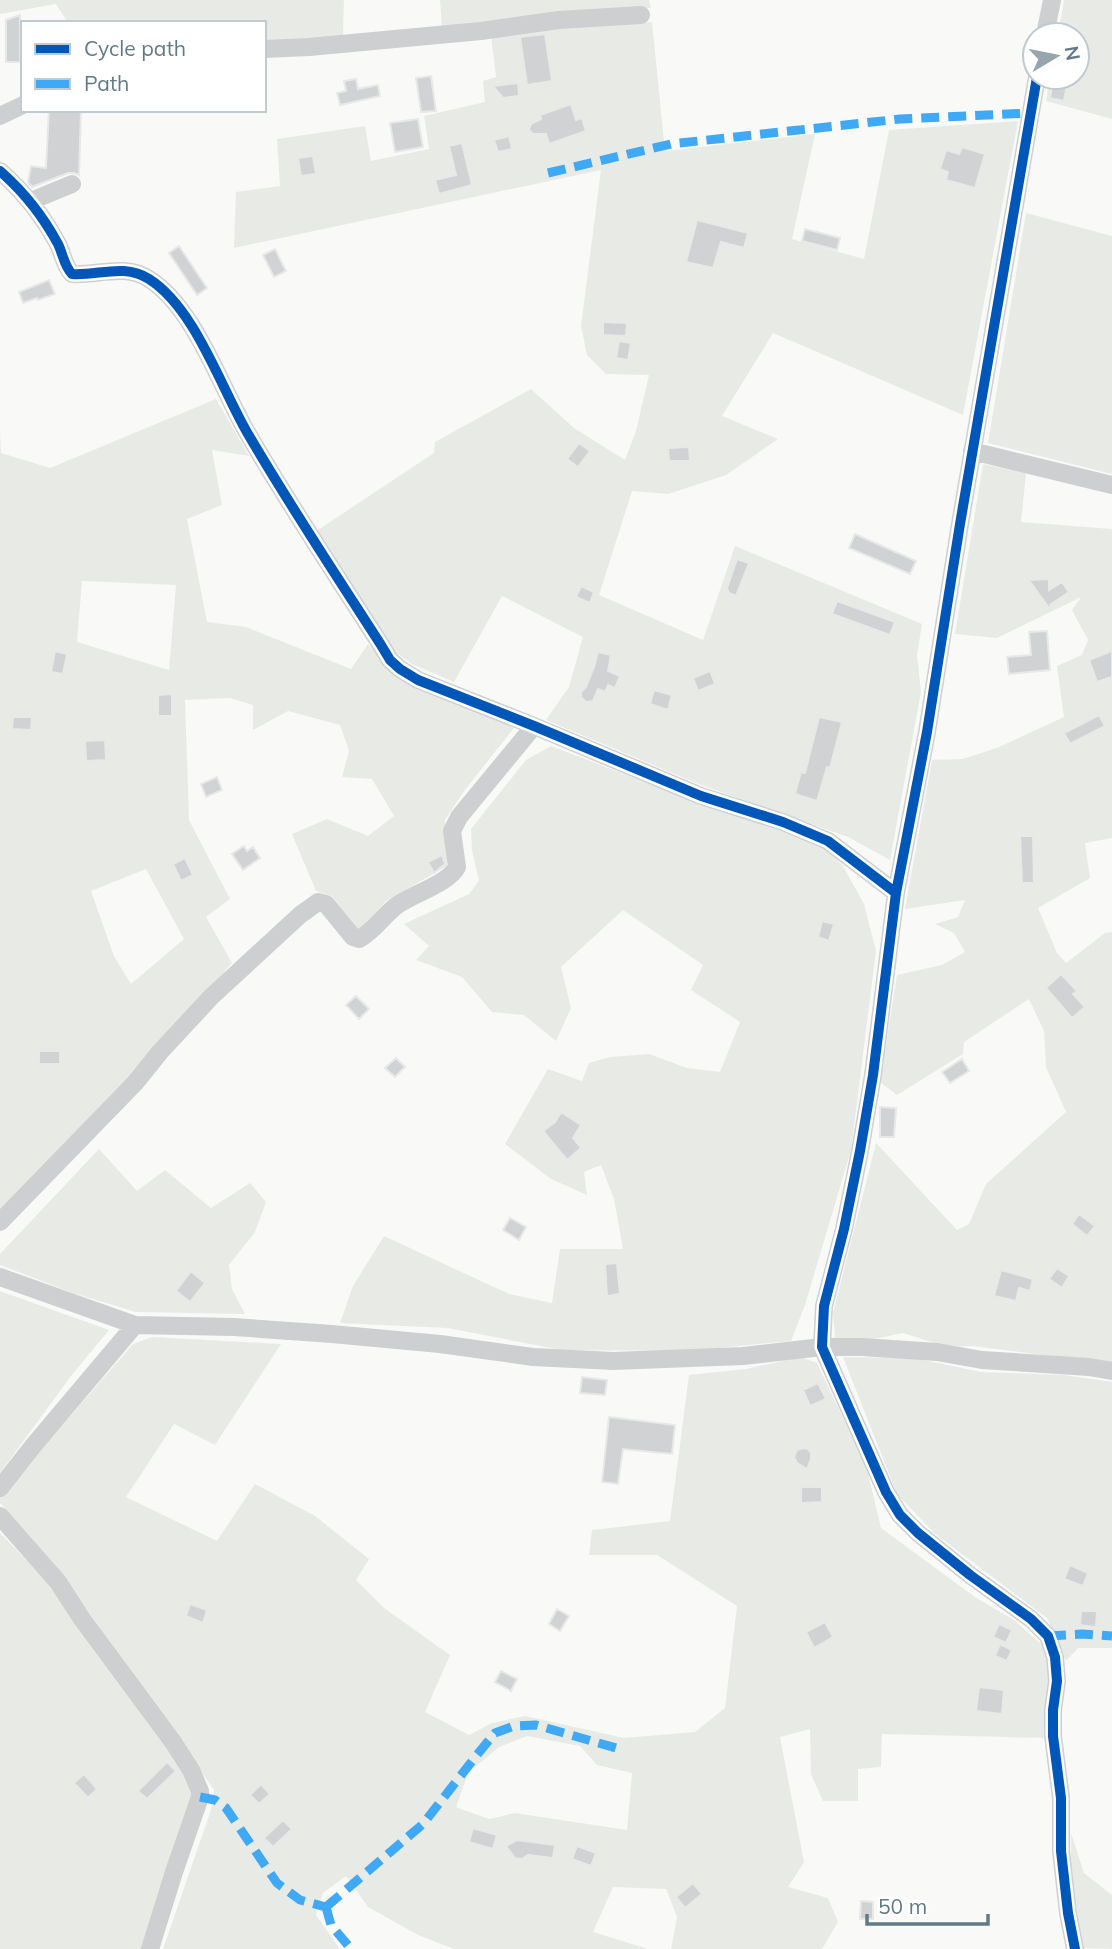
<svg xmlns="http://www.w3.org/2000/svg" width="1112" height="1949" viewBox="0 0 1112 1949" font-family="Mulish,sans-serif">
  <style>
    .green { fill: #e8ebe5; fill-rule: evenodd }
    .building { fill: #d0d2d3; stroke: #e8e8e8; stroke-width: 2 }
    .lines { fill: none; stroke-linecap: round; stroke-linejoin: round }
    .minor { stroke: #cdcfd0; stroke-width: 18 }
    .quiet { stroke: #3fa9f5; stroke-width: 9; stroke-dasharray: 18 9; stroke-linecap: butt }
    .cycleway-casing { stroke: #fff; stroke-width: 15 }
    .cycleway { stroke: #0057b8; stroke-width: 10 }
  </style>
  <rect width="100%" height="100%" fill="#f9f9f8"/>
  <path class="green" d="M0,0H344L343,38L264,41V23H68L56,4L0,14Z
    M440,0H649L651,8L579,12L442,27Z
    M1064,0H1112V119L1046,101L1050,77H1077V35H1058Z
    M652,22L665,151L815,134L792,239L864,259L889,130L1018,121L963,415L773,333L722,416L778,439L726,475L668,494L632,491L599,595L703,640L735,546L922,624L917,655L921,692L890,860L848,837L696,783L546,720L569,687L583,637L502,596L454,682L412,664L391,649L315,532L434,453L435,442L531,389L574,428L625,460L636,431L649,375L606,374L587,355L581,326L601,170L234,248L236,192L280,186L277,139L365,126L371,161L429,149L424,116L485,102L483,81L496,77L491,35L566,25Z
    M1026,213L1112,236V474L988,443Z
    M216,399L249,456L212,450L222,505L187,519L207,622L246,627L351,669L368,644L399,679L514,728L464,791L445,820L447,866L386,901L359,932L332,896L316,891L292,834L327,819L368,836L394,816L372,779L342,777L349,751L340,725L288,711L253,730V705L230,698L185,700L189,820L230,899L206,917L232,963L131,1079L0,1214V430L1,453L50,468ZM82,581L176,585L169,670L77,642ZM146,869L184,939L131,984L114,956L91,891Z
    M983,464L1026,473L1021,522L1112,529V838L1085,843L1090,878L1038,908L1057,953L1066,963L1105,933L1112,932V1364L973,1346L947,1347L903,1333L875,1339L835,1338L833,1313L876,1143L957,1230L969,1224L986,1184L1066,1112L1046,1067L1044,1031L1029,999L964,1042L963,1054L897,1095L880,1082L897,975L942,965L965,952L954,933L935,924L958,917L965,900L905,909L932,760L962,759L997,748L1064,717L1057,666L1082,655L1088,640L1072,610L1081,597L997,638L955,634Z
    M551,746L713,808L804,839L825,848L843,866L864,904L876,951L851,1150L805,1305L791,1341L688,1351L561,1350L448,1328L340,1323L353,1286L384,1236L509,1294L552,1303L560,1249H623L614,1199L601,1165L584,1172L587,1195L551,1179L505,1144L548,1069L582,1081L589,1063L610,1057L649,1054L687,1068L720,1072L740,1022L691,990L703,965L623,910L561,967L571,1008L556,1041L524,1015L492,1012L462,977L416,960L429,946L404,924L469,894L479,881L472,850L471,829L526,760Z
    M99,1149L137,1191L165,1170L211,1208L250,1183L266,1202L255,1232L229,1265L232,1289L245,1314L136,1312L73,1293L0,1265V1254Z
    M0,1291L109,1330L71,1376L0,1473Z
    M152,1337L281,1344L215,1445L174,1424L126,1497L217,1541L255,1484L315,1516L369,1559L356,1580L384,1608L450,1655L425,1712L469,1735L492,1723L525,1716L624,1738L695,1732L725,1708L737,1606L657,1555H589L592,1530L670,1521L689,1375L746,1369L801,1357L817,1363L867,1469L881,1528L975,1597L1014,1620L1041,1644L1049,1661L1045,1738L882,1734L881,1767L858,1769V1801H823L811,1774L810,1729L780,1737L804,1862L788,1887L828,1898L838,1922L822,1949H671L677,1917L666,1889L613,1887L593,1932L648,1949H454L418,1935L368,1907L346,1876L323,1893L316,1915L340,1949H163L211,1810L214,1790L61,1573L0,1503V1497L133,1344ZM527,1736L580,1746L597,1765L632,1773L627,1830L515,1813L489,1819L456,1807L468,1773L499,1747Z
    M843,1357L914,1358L981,1372L1064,1375L1112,1382V1648H1078L1066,1661L1047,1618L934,1533L897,1494Z
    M0,1533L50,1584L185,1772L192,1795L141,1949H0Z
    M1071,1833L1084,1873L1112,1895V1949L1083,1948L1071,1876Z"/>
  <path class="building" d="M20,15V62H6V20Z
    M545,34L552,81L527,85L520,37Z
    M431,76L436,111L421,112L416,78Z
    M356,79L358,89L378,85L380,96L340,105L337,93L346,91L344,81Z
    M1053,81L1067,84L1064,101L1050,98Z
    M518,83L519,96L503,98L493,86Z
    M571,104L576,120L582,118L586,131L549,144L546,134H533L529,130L531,124L541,119L540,115Z
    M49,110H81L79,175L74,173H68L32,187L28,182L31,166L46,168Z
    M418,119L423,147L395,152L390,123Z
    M509,136L512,149L498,152L494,140Z
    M462,143L472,185L439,194L435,180L456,175L449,146Z
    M962,147L985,154L975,188L946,180L948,172L940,169L946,150L959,154Z
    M313,156L316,174L301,176L298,158Z
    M697,220L748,233L744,248L721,242L713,268L686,262Z
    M805,229L840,238L837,250L802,241Z
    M179,246L207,288L197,295L169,253Z
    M275,249L286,271L274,277L263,255Z
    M49,280L55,294L38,300L37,298L23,303L19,292Z
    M603,322L627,323L626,336L603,335Z
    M619,341L631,343L628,360L616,358Z
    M579,443L590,451L578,467L567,459Z
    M689,447L690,461H669L668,448Z
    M855,534L916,561L910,574L849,548Z
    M737,559L749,563L736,596L729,593L727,588Z
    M1049,579V590L1062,582L1069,592L1050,605L1051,611L1029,580Z
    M581,586L594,592L590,603L576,597Z
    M837,601L895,622L890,635L832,614Z
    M1047,631L1050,670L1009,674L1007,657L1031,655L1029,632Z
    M55,651L67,654L63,674L51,672Z
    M1112,651V677L1097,682L1089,660Z
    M598,652L611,655L608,671L620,676L615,688L608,685L605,692L598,689L593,701L586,702L581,697V692L586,687L594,667Z
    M710,671L715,684L698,691L693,678Z
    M654,690L672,695L668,710L650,704Z
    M172,694V716H158V695Z
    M1099,715L1105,726L1070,744L1064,733Z
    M13,717H32L31,730L12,729Z
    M819,717L842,722L830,768L827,767L817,801L795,794L801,772L805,773Z
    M105,740L106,760L86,761L85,741Z
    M217,777L222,790L206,797L201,784Z
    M1020,836H1033L1034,883H1022Z
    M244,846L247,851L253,847L260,858L243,870L232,854Z
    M442,855L445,864L434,873L428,862Z
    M185,858L193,875L181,881L173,864Z
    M822,921L834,924L829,941L818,937Z
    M1061,974L1077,991L1073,994L1085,1007L1072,1018L1046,988Z
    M356,996L369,1009L359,1019L346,1005Z
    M39,1051H60V1064H39Z
    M396,1058L405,1067L395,1077L385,1068Z
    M962,1059L969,1071L950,1083L942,1072Z
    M880,1107L896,1108L894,1137H880Z
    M561,1112L581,1125L573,1138L581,1148L567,1160L543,1131L555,1122Z
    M1079,1214L1095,1226L1087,1236L1072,1224Z
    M510,1218L526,1227L519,1240L503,1230Z
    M617,1263L620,1294L607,1296L605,1264Z
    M1057,1268L1069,1276L1062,1288L1049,1279Z
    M1001,1270L1033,1279L1030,1291L1019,1288L1016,1301L994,1296Z
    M191,1271L205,1283L190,1302L176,1291Z
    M582,1377L607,1380L605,1395L580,1393Z
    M818,1383L826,1399L810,1406L803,1390Z
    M609,1417L675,1425L672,1454L623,1449L618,1484L602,1482Z
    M803,1448L808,1449L811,1453V1459L807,1469L797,1463L794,1457L797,1450Z
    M801,1487H822V1502L801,1503Z
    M1070,1565L1088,1573L1083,1586L1064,1579Z
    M190,1604L207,1610L203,1623L186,1616Z
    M557,1609L569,1616L560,1631L549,1624Z
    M1081,1611H1097L1096,1627L1080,1625Z
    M825,1622L833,1637L814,1648L806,1632Z
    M999,1624L1012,1630L1006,1643L993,1637Z
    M1000,1644L1012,1650L1007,1661L995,1656Z
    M501,1671L517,1679L511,1691L495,1682Z
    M979,1687L1004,1690L1002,1714L976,1711Z
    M167,1762L176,1771L147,1799L138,1791Z
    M84,1774L97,1789L88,1798L74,1783Z
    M261,1784L270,1794L259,1804L250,1795Z
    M283,1820L292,1829L273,1847L264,1838Z
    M473,1828L497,1835L493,1849L469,1842Z
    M517,1840L555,1845L553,1858L528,1855L522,1859L515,1858L506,1846Z
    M577,1846L596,1853L591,1866L572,1859Z
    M693,1883L702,1894L685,1908L676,1897Z
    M861,1901L873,1902V1919H860Z"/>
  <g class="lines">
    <path class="minor" d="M1045,35L1052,0
      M264,49L309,47L481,31L559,20L641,15
      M1037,77L960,524L927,732L896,893L873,1075L860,1151L844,1229L824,1306L822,1347L886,1492L900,1515L918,1533L970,1575L1031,1619L1048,1636L1055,1657L1057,1681L1053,1710V1736L1061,1798V1851L1068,1913L1075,1949
      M0,116L23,105
      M0,171C24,192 43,216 58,244C63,254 64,266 72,274C98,276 124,263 149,279C195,308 221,388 248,434C290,506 336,575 381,645L390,660L400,669L418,680L534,726L701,796L783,822L828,841L896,893
      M31,201L72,184
      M972,451L1112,485
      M0,1222L135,1083L160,1052L211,997L300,915L318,902L326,904L353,937L359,939C374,931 383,916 396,906C412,894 448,884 457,867L452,831L459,817L534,726
      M0,1277L135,1325
      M0,1488L33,1446L135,1325L234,1327L332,1334L440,1344L533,1357L613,1361L743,1356L822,1347H862L937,1352L982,1360L1089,1367L1112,1371
      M0,1516L58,1582L82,1619L173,1742L191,1770L200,1791V1797L174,1872L150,1949"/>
    <path class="quiet" d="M548,173L671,144L900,119L1030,113
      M1048,1636L1082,1634L1112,1636
      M200,1797L215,1800L226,1808L277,1883L300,1900L326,1907
      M326,1907L423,1824L476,1756L495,1733L514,1726L536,1725L623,1750
      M326,1907L331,1925L351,1949"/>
    <defs>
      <path id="cycleway" d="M1037,77L960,524L927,732L896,893L873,1075L860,1151L844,1229L824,1306L822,1347L886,1492L900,1515L918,1533L970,1575L1031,1619L1048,1636L1055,1657L1057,1681L1053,1710V1736L1061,1798V1851L1068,1913L1075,1949
        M0,171C24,192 43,216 58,244C63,254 64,266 72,274C98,276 124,263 149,279C195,308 221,388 248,434C290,506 336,575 381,645L390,660L400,669L418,680L534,726L701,796L783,822L828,841L896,893"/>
    </defs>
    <use href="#cycleway" class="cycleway-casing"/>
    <use href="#cycleway" class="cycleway"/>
  </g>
  <rect x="21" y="21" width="245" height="91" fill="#ffffff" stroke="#c0cacf" stroke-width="2"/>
  <rect x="35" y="44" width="35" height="10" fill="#0057b8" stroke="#c0cacf" stroke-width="2"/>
  <text x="84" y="56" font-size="21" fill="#627a86">Cycle path</text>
  <rect x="35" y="79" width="35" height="10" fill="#3fa9f5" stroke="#c0cacf" stroke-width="2"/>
  <text x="84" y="91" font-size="21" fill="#627a86">Path</text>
  <g transform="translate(1056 56) rotate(80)"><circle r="33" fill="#ffffff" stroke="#c0cacf" stroke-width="2"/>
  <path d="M0-5L12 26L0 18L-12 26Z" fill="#97a6ae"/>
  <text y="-10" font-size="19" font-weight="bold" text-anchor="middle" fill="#627a86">N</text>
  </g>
  <path d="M867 1914v10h121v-10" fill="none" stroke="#627a86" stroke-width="3.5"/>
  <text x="878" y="1914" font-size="21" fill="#627a86" stroke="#ffffff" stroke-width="5" paint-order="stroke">50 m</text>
</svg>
